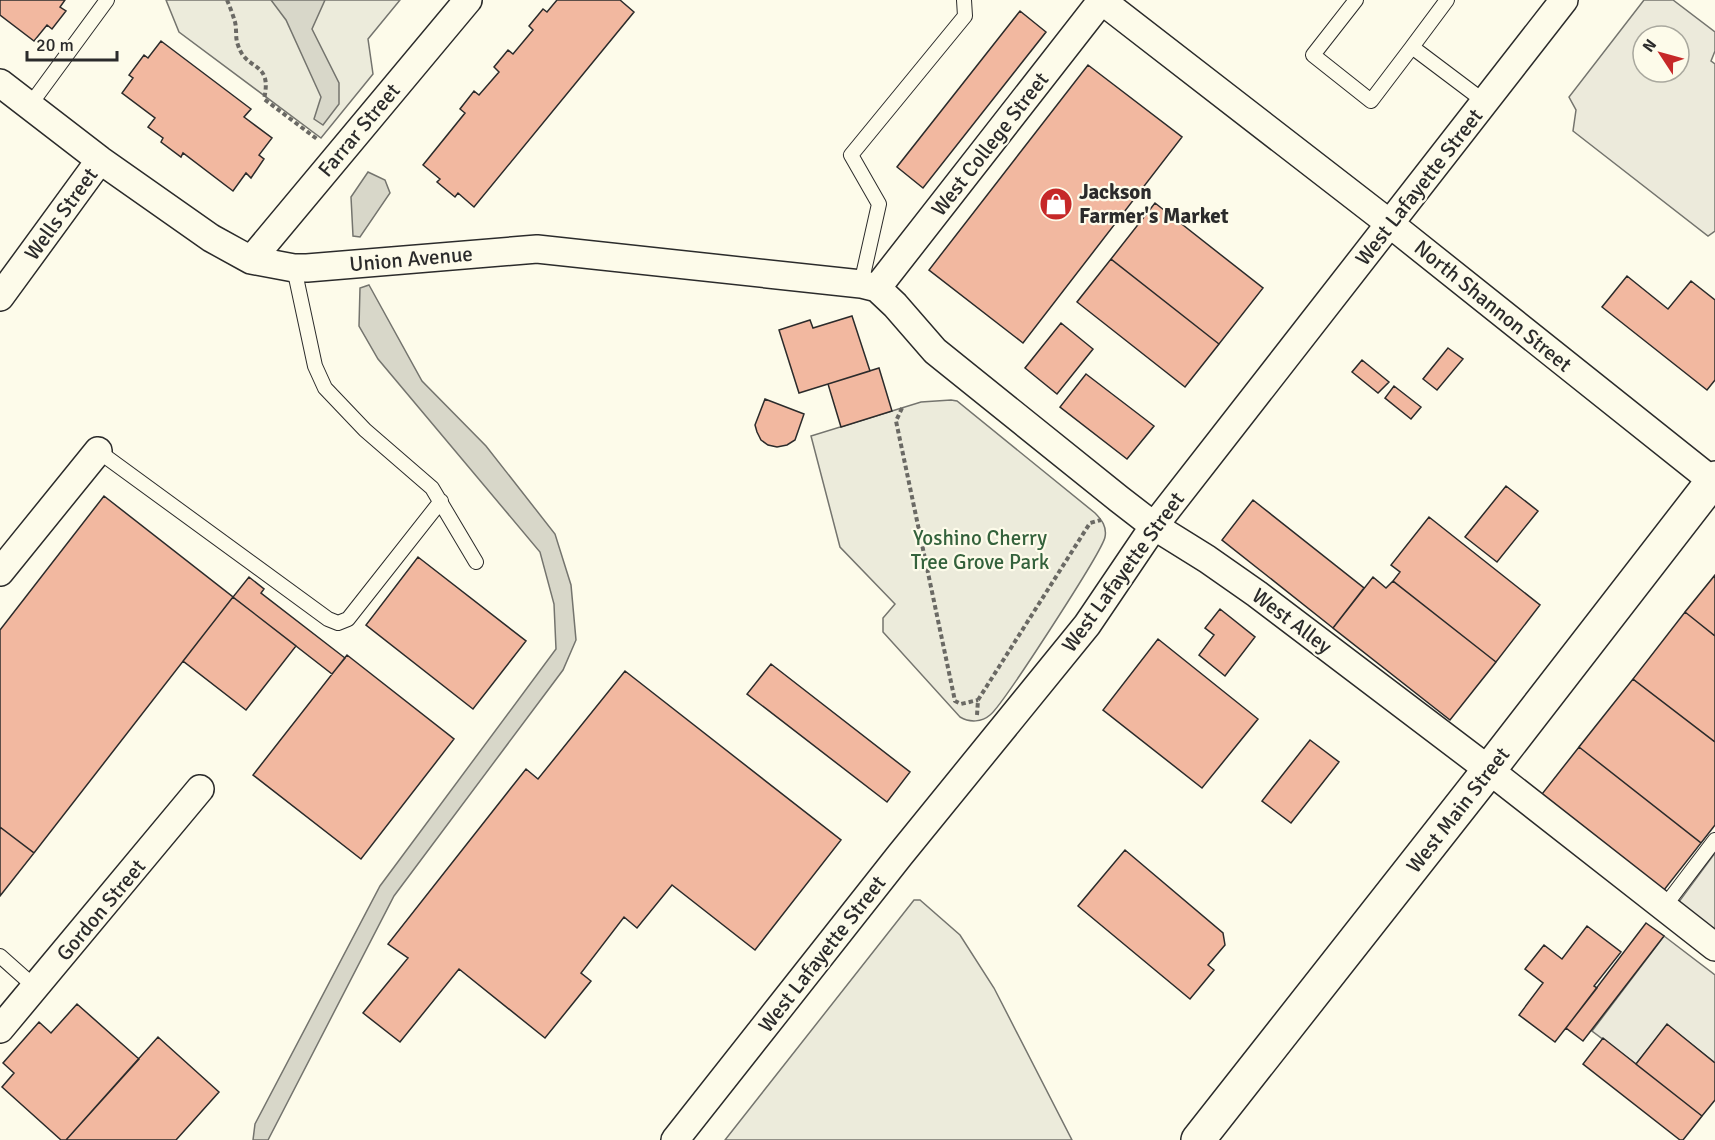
<svg xmlns="http://www.w3.org/2000/svg" width="1715" height="1140" viewBox="0 0 1715 1140" font-family="Signika,sans-serif">
  <style>
    .green { fill: #ecebdb; stroke: #74746e; stroke-width: 1.5 }
    .parking { fill: #eceadb; stroke: #74746e; stroke-width: 1.5; fill-rule: evenodd }
    .water { fill: #d8d7c9; stroke: #74746e; stroke-width: 1.5 }
    .building { fill: #f2b8a0; stroke: #2b2b2b; stroke-width: 1.5 }
    .lines { fill: none; stroke-linecap: round; stroke-linejoin: round }
    .service-casing { stroke: #2b2b2b; stroke-width: 16 }
    .minor-casing { stroke: #2b2b2b; stroke-width: 30 }
    .secondary-casing { stroke: #2b2b2b; stroke-width: 36 }
    .path { stroke: #6a6964; stroke-width: 4; stroke-dasharray: 4.5 3; stroke-linecap: butt }
    .service { stroke: #fdfbea; stroke-width: 14 }
    .minor { stroke: #fdfbea; stroke-width: 27 }
    .secondary { stroke: #fdfbea; stroke-width: 33 }
    .labels { text-anchor: middle; dominant-baseline: central; stroke-width: 4.5; stroke-linejoin: round; paint-order: stroke }
    .street-label { font-size: 21px; fill: #2b2b2b; stroke: #fdfbea }
    .poi-label { font-size: 21px; font-weight: bold; fill: #2b2b2b; stroke: #fdfbea; text-anchor: start }
    .park-label { font-size: 21px; fill: #34623c; stroke: #fdfbea }
  </style>
  <rect width="100%" height="100%" fill="#fdfbea"/>
  <path class="green" d="M166,0H400L368,39L373,74L321,138L179,32Z
    M951,400L957,401L1095,513C1102,520 1107,527 1105,537C1102,552 1002,706 990,715C982,722 970,723 960,717L883,632V618L895,604L840,547L811,436L921,402Z
    M914,900H920L960,935L994,988L1072,1140H725Z"/>
  <path class="parking" d="M1644,0H1673L1715,32V51L1711,61L1715,64V231L1708,236L1573,131L1576,110L1569,97ZM1643,36H1679V72H1643Z
    M1715,853V933L1678,903Z
    M1664,936L1715,975V1063L1667,1025L1636,1064L1592,1031Z"/>
  <path class="water" d="M271,0H325L312,29L339,83V104L323,125L314,119L321,97L286,20Z
    M368,172L385,180L390,193L360,237L353,236L351,197Z
    M369,285L422,381L486,446L555,534L571,585L576,640L563,670L394,896L268,1140H253L255,1124L380,886L556,649L554,604L540,552L378,359L359,326L360,288Z"/>
  <path class="building" d="M0,0H65L60,7L66,11L52,29L47,25L34,41L0,15Z
    M557,0H620L634,12L474,207L458,193L455,197L437,182L440,179L423,165L465,113L460,109L474,91L479,95L499,72L494,67L508,50L513,54L533,30L529,26L543,9L547,12Z
    M1020,11L1046,32L923,188L897,167Z
    M161,41L251,109L244,117L272,138L259,155L264,159L251,178L246,173L233,191L183,153L181,157L161,142L163,138L148,127L155,118L122,93L133,78L129,75L144,55L148,58Z
    M1088,65L1182,137L1023,343L929,270Z
    M1155,203L1263,288L1219,344L1111,259Z
    M1111,259L1219,344L1185,387L1077,302Z
    M1627,276L1668,309L1691,281L1715,300V380L1707,390L1602,307Z
    M852,316L870,371L799,393L779,330L810,320L813,328Z
    M1061,323L1093,349L1057,394L1025,368Z
    M1448,348L1463,359L1437,390L1423,379Z
    M1362,360L1389,382L1378,393L1352,372Z
    M879,368L892,411L841,427L828,384Z
    M1086,374L1154,426L1127,459L1060,407Z
    M1394,386L1421,407L1411,419L1385,398Z
    M765,399L804,414L795,440L787,445L777,447L768,445L761,440L757,432L755,425Z
    M1506,486L1538,511L1497,562L1465,537Z
    M104,496L233,597L34,853L0,827V630Z
    M1253,500L1364,588L1333,628L1222,540Z
    M1429,517L1540,605L1496,662L1393,581L1400,572L1391,565Z
    M418,557L526,641L473,709L366,625Z
    M1715,575V636L1685,612Z
    M249,577L264,589L261,593L345,658L332,674L233,597Z
    M1373,577L1386,588L1393,581L1496,662L1450,720L1333,628Z
    M233,597L296,646L246,710L183,661Z
    M1220,609L1255,637L1225,676L1199,655L1214,635L1205,628Z
    M1685,612L1715,636V742L1633,679Z
    M1158,639L1258,719L1202,788L1103,710Z
    M347,655L454,739L361,859L253,775Z
    M771,664L910,772L887,802L747,694Z
    M625,671L841,840L755,950L672,885L637,928L624,917L581,973L591,981L545,1038L459,969L400,1042L363,1013L408,958L388,944L526,769L538,779Z
    M1633,679L1715,742V825L1701,843L1579,747Z
    M1310,740L1339,762L1291,823L1262,801Z
    M1579,747L1701,843L1664,890L1542,794Z
    M0,827L34,853L0,896Z
    M1125,850L1223,933L1225,945L1208,965L1214,970L1190,999L1078,906Z
    M1646,923L1664,936L1583,1041L1566,1028Z
    M1587,926L1621,952L1594,986L1597,988L1555,1042L1519,1015L1543,983L1525,969L1544,945L1562,959Z
    M77,1004L139,1059L66,1140H61L2,1087L14,1073L3,1063L39,1022L51,1033Z
    M1667,1024L1715,1063V1100L1702,1116L1636,1064Z
    M158,1037L219,1092L176,1140H66Z
    M1603,1038L1702,1116L1683,1140H1680L1583,1064Z"/>
  <g class="lines">
    <defs>
      <path id="service" d="M1356,0L1313,55L1371,101L1412,47
        M1447,0L1412,47L1485,102
        M30,105L107,0
        M294,268L315,366L325,388L365,430L432,488L476,562
        M861,284L879,204L851,155L965,16L964,0
        M98,451L328,619L338,623L348,619L441,501
        M1664,907L1715,840
        M0,956L36,988"/>
      <path id="minor" d="M1101,0L1389,223L1715,483
        M0,83L100,160L211,238L251,260L294,268H307L537,249L861,284L877,288L895,305L935,351L1119,499L1154,526L1207,559L1257,594L1489,770L1715,947
        M251,260L468,0
        M877,288L1102,0
        M0,297L100,160
        M0,572L98,451
        M0,1029L200,789
        M675,1140L900,855L1087,625L1154,526L1564,0"/>
      <path id="secondary" d="M1198,1140L1489,770L1715,478"/>
    </defs>
    <use href="#service" class="service-casing"/>
    <use href="#minor" class="minor-casing"/>
    <use href="#secondary" class="secondary-casing"/>
    <path class="path" d="M227,0C230,7 233,15 235,22C237,30 235,38 238,45C246,72 273,60 264,99L317,139
      M902,408L896,421L955,701L961,704L978,700
      M977,715L978,700L1090,523L1101,520"/>
    <use href="#service" class="service"/>
    <use href="#minor" class="minor"/>
    <use href="#secondary" class="secondary"/>
  </g>
  <defs>
    <symbol id="shop-disc" viewBox="-11 -11 22 22"><circle r="9.5" fill="#c62828" stroke="#fdfbea"/><path d="M-5-2.5h2.3a2.7 3.5 0 0 1 5.4 0H5L5.5 6h-11ZM-1.5-2.5h3a1.5 2.3 0 0 0-3 0Z" fill="#fff"/></symbol>
  </defs>
  <g fill-rule="evenodd">
    <use href="#shop-disc" x="1037" y="185" width="38" height="38"/>
  </g>
  <g class="labels">
    <g class="street-label">
      <text transform="translate(359 130) rotate(-50)">Farrar Street</text>
      <text transform="translate(990 144) rotate(-52)">West College Street</text>
      <text transform="translate(1419 187) rotate(-52)">West Lafayette Street</text>
      <text transform="translate(61 214) rotate(-54)">Wells Street</text>
      <text transform="translate(411 259) rotate(-5)">Union Avenue</text>
      <text transform="translate(1493 306) rotate(39)">North Shannon Street</text>
      <text transform="translate(1123 572) rotate(-54)">West Lafayette Street</text>
      <text transform="translate(1292 621) rotate(37)">West Alley</text>
      <text transform="translate(1458 810) rotate(-52)">West Main Street</text>
      <text transform="translate(101 910) rotate(-50)">Gordon Street</text>
      <text transform="translate(822 954) rotate(-52)">West Lafayette Street</text>
    </g>
    <g class="poi-label">
      <text x="1079" y="192">Jackson<tspan x="1079" dy="24">Farmer's Market</tspan></text>
    </g>
    <g class="park-label">
      <text x="980" y="538">Yoshino Cherry<tspan x="980" dy="24">Tree Grove Park</tspan></text>
    </g>
  </g>
  <g transform="translate(1661 54) rotate(306)"><circle r="28" fill="#fdfbea" stroke="#a9a89e" stroke-width="1.5"/>
  <path d="M0-4.5L10 22L0 15L-10 22Z" fill="#c62828"/>
  <text y="-9" font-size="16" font-weight="bold" text-anchor="middle" fill="#2b2b2b">N</text>
  </g>
  <path d="M27 51v9h90v-9" fill="none" stroke="#2b2b2b" stroke-width="3"/>
  <text x="36" y="51" font-size="18" fill="#2b2b2b" stroke="#fdfbea" stroke-width="4.5" paint-order="stroke">20 m</text>
</svg>
